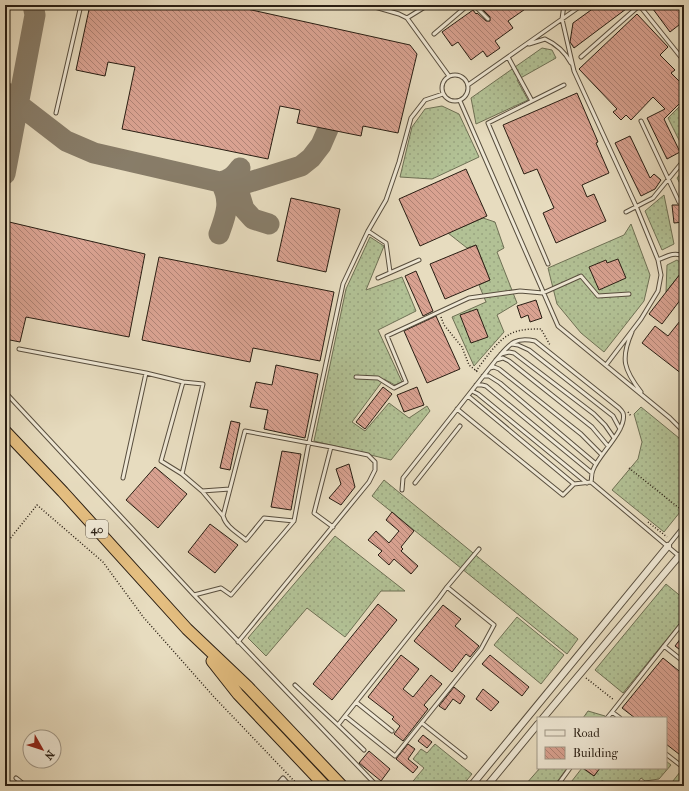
<svg xmlns="http://www.w3.org/2000/svg" width="689" height="791" viewBox="0 0 689 791" font-family="'IM FELL French Canon',serif">
  <style>
    .grass { fill: url(#grass-dots); stroke: #6e7054 }
    .lines { fill: none; stroke-linecap: round; stroke-linejoin: round }
    .taxiway { stroke: #887d69; stroke-width: 21 }
    .building { fill: url(#building-back-hatch); stroke: #291e13 }
    .lane-casing { stroke: #584e3e; stroke-width: 5 }
    .street-casing { stroke: #584e3e; stroke-width: 8 }
    .highway-casing { stroke: #291e13; stroke-width: 13 }
    .path { stroke: #291e13; stroke-width: 1.5; stroke-dasharray: 1 2; stroke-linecap: butt }
    .lane { stroke: #efe8d5; stroke-width: 3 }
    .street { stroke: #efe8d5; stroke-width: 6 }
    .highway { stroke: #e4be80; stroke-width: 11 }
    .labels { text-anchor: middle; dominant-baseline: central; stroke-width: 3.5; stroke-linejoin: round; paint-order: stroke }
    .shield { fill: #efe8d5; stroke: #645b4d; stroke-width: 1 }
    .shield-label { font-size: 11px; font-weight: bold; fill: #291e13 }
  </style>
  <defs>
    <pattern id="grass-dots" width="8" height="8" patternUnits="userSpaceOnUse"><rect width="8" height="8" fill="#b2c195"/><path d="M2 2h.1M6 6h.1" fill="none" stroke="#99a580" stroke-width="1.8" stroke-linecap="round"/></pattern>
    <pattern id="building-back-hatch" width="6" height="6" patternUnits="userSpaceOnUse"><rect width="6" height="6" fill="#d9a291"/><path d="M-1 5l2 2M0 0l6 6M5-1l2 2" fill="none" stroke="#b08375"/></pattern>
  </defs>
  <rect width="100%" height="100%" fill="#e7dcbf"/>
  <filter id="stains"><feTurbulence type="fractalNoise" baseFrequency=".005" numOctaves="4"/><feColorMatrix values="0 0 0 0 .2 0 0 0 0 .09 0 0 0 0 .02 0 0 0 .5 -.17"/></filter>
  <radialGradient id="worn" r=".72"><stop offset=".6" stop-color="#630" stop-opacity="0"/><stop offset="1" stop-color="#630" stop-opacity=".3"/></radialGradient>
  <path class="grass" d="M542,48L552,50L556,58L517,80L528,100L476,124L471,98Z
    M684,102V147L683,148L668,118Z
    M442,106L459,114L479,157L432,179L400,177L412,127L425,109Z
    M684,169V191L677,178Z
    M664,195L674,244L662,250L645,211Z
    M483,218L495,222L504,248L497,252L517,303L497,315L504,332L474,366L452,317L486,302L479,285L490,280L476,245L467,248L448,233Z
    M631,224L650,275L644,301L604,352L581,333L557,304L548,268L624,235Z
    M370,237L384,246L366,290L402,277L416,311L378,330L402,382L395,385L384,379L352,422L365,431L389,403L409,418L427,406L430,411L391,460L314,441L346,289Z
    M677,260L684,265V269L666,292L667,265Z
    M641,407L679,438L684,446V507L664,532L612,490L638,459L642,442L634,414Z
    M384,480L578,639L567,654L372,496Z
    M335,536L405,591H381L345,637L307,608L266,656L248,638Z
    M666,584L684,599V618L623,693L595,670Z
    M517,617L564,655L541,684L494,645Z
    M588,711L605,716L604,718H583Z
    M435,744L472,774L462,786H409L424,768L413,759L421,749L427,753Z
    M666,761L671,765L659,779L645,781L641,778L635,786H610L603,781L592,783L589,786H568L582,768L594,776L600,768H666Z
    M540,768H567L554,786H528L526,784Z
    M680,772L684,775V786H669Z"/>
  <g class="lines">
    <path class="taxiway" d="M5,92L18,104L66,141L94,153L237,186L301,166L311,158L321,145L328,129
      M5,174L35,15L33,5
      M220,182C230,180 234,176 240,168
      M237,186L244,209L253,219L269,224
      M219,234C226,215 232,200 220,182"/>
  </g>
  <path class="building" d="M90,5H229L410,45L417,54L398,133L363,126L361,136L297,123L300,110L280,106L268,159L122,129L135,67L108,62L105,76L76,70Z
    M488,5H531L508,21L513,28L495,41L500,48L487,57L483,51L471,60L458,42L452,46L442,32L473,10L476,14L477,13L486,21H490V17L482,9Z
    M598,5H623L626,9L574,48L570,42L573,23Z
    M650,5H684V21L670,32Z
    M637,14L668,47L660,55L675,70L671,73L684,86L680,90L684,94V99L664,119L680,152L667,159L647,118L665,109L653,97L631,120L626,115L621,120L613,112L617,109L579,69Z
    M577,93L598,142L596,143L609,173L582,185L587,197L594,194L606,221L556,243L543,213L554,208L537,169L524,174L503,125Z
    M630,136L650,178L654,174L661,180L655,189L641,196L615,143Z
    M466,169L487,216L420,246L399,199Z
    M291,198L340,209L326,272L277,261Z
    M684,203V222L674,223L672,205H679Z
    M5,221L145,254L129,337L26,317L20,342L5,339Z
    M476,245L490,280L445,299L430,264Z
    M159,257L334,292L320,361L253,348L250,362L142,340Z
    M618,259L626,278L599,290L589,267L606,260L607,263Z
    M684,269V295L662,324L649,314Z
    M416,271L433,311L423,316L405,276Z
    M536,300L542,318L530,322L528,315L521,318L517,306Z
    M477,309L488,337L471,343L460,315Z
    M436,316L460,369L427,383L404,331Z
    M684,316V371L682,374L642,343L655,326L668,336Z
    M276,365L318,374L305,438L264,429L268,410L250,407L256,382L272,385Z
    M383,387L392,394L365,429L356,422Z
    M417,387L424,405L404,412L397,395Z
    M231,421L240,423L230,470L220,468Z
    M282,451L301,454L291,510L271,507Z
    M349,464L355,487L341,505L329,498L341,484L336,469Z
    M155,467L187,494L158,528L126,500Z
    M392,512L414,531L401,547L403,549L401,551L418,566L411,574L394,559L389,565L378,555L382,551L368,540L376,531L389,543L399,531L386,520Z
    M210,524L238,545L215,573L188,552Z
    M378,604L397,620L332,700L313,684Z
    M443,605L461,619L455,626L479,646L470,657L466,654L452,672L414,641Z
    M684,634V653L675,646Z
    M401,655L419,669L403,689L413,697L431,675L442,684L424,705L428,709L403,741L394,734L400,726L392,719L394,717L368,697Z
    M490,655L529,687L522,696L482,664Z
    M663,658L684,675V758L666,744V718H635L622,708Z
    M454,687L465,696L460,704L453,699L445,710L439,706Z
    M483,689L499,702L491,711L476,699Z
    M423,735L432,742L427,748L418,741Z
    M408,744L415,749L408,759L418,767L413,773L396,759Z
    M369,751L390,769L381,781L359,763Z
    M583,768H600L594,776Z"/>
  <g class="lines">
    <defs>
      <path id="lane" d="M368,5L399,14L407,18L449,76
        M474,5L488,19
        M564,5L562,19L574,71L636,206L658,260L661,275L658,291L641,319L606,365
        M639,5L684,61
        M407,18L428,5
        M434,34L468,5
        M529,44L545,39C556,44 565,52 571,63
        M508,57L532,101L564,85
        M581,57L640,5
        M442 88a13 13 0 1 1 26 0a13 13 0 1 1-26 0Z
        M468,85L582,5
        M460,101L558,326L670,418L684,432
        M532,101L488,123L548,264
        M56,113L81,5
        M641,121L679,202
        M626,212L653,198L684,160
        M368,231L386,243L390,272
        M658,260C667,256 676,251 684,257
        M378,278L419,260
        M632,332C620,359 624,370 641,392
        M512,344L518,345L529,350L613,416L620,429
        M19,349L146,373L123,478
        M501,354L509,352L514,353L594,414L605,425L614,438
        M496,360L503,358L509,361L592,427L608,446
        M490,368L494,367L499,369L581,434L601,454
        M146,373L183,382L203,384L182,474L161,461L183,382
        M483,376H489L500,383L596,464
        M356,377L378,378L394,388L406,382L387,336L469,298L520,291L543,293L581,276L598,296L629,294
        M476,385H482L486,386L592,473
        M472,391L478,394L587,483
        M5,392L194,595
        M468,396L574,484L591,482L679,556L684,551
        M457,409L563,495L574,484
        M182,474L202,491
        M415,483L460,426
        M402,490L403,478L496,360C509,345 514,336 535,341L619,408C620,409 622,411 623,413C628,429 598,455 593,470C591,474 592,478 591,482
        M223,516L202,491L230,489
        M294,521L264,518L246,540C238,533 226,527 223,516L245,431L331,447L314,513L333,527
        M668,546L684,526
        M447,587L479,549
        M238,642L369,482L375,470V462L368,455L331,447
        M664,646L684,662
        M295,685L338,725
        M356,702L392,731
        M612,712L684,621
        M345,716L395,756L481,649L494,625L447,587L439,598L345,716L338,725L364,750
        M607,718L612,712L620,718
        M422,723L465,757
        M666,754L684,768
        M16,778L26,786
        M276,786L283,778L290,786
        M377,786L194,595L221,588L231,595L294,521L308,447L343,284L368,231L386,200L399,162L411,118L425,100L443,94
        M557,786L570,768"/>
      <path id="street" d="M543,718L679,556
        M471,786L668,546
        M487,786L538,724"/>
      <path id="highway" d="M5,431L63,492L187,629L248,687L342,786
        M212,661L238,694L325,786"/>
    </defs>
    <use href="#lane" class="lane-casing"/>
    <use href="#street" class="street-casing"/>
    <use href="#highway" class="highway-casing"/>
    <path class="path" d="M441,317L444,325L462,347L469,365L479,373
      M476,371C485,359 497,341 510,334C519,329 531,329 541,329L550,345
      M628,412L631,416
      M629,468L684,512
      M648,522L667,537
      M5,545L37,505L103,562L144,618L215,698L299,786
      M586,678L614,700"/>
    <use href="#lane" class="lane"/>
    <use href="#street" class="street"/>
    <use href="#highway" class="highway"/>
  </g>
  <g class="labels">
    <rect class="shield" x="86" y="520" width="22" height="18" rx="3"/>
    <g class="shield-label">
      <text x="97" y="529">40</text>
    </g>
  </g>
  <rect width="689" height="791" fill="none" stroke="#e7dcbf" stroke-width="20"/>
  <rect x="6" y="6" width="677" height="779" fill="none" stroke="#291e13" stroke-width="2"/>
  <rect x="10" y="10" width="669" height="771" fill="none" stroke="#291e13"/>
  <rect x="537" y="717" width="130" height="52" fill="#efe8d5" stroke="#a09787"/>
  <rect x="545" y="730" width="20" height="6" fill="#efe8d5" stroke="#a09787"/>
  <text x="573" y="737" font-size="12" fill="#291e13">Road</text>
  <rect x="545" y="747" width="20" height="12" fill="url(#building-back-hatch)" stroke="#a09787"/>
  <text x="573" y="757" font-size="12" fill="#291e13">Building</text>
  <g transform="translate(42 749) rotate(129)"><circle r="19" fill="#efe8d5" stroke="#a09787"/>
  <path d="M0-3L7 15L0 10L-7 15Z" fill="#8f2418"/>
  <text y="-6" font-size="11" font-weight="bold" text-anchor="middle" fill="#291e13">N</text>
  </g>
  <rect width="100%" height="100%" filter="url(#stains)"/>
  <rect width="100%" height="100%" fill="url(#worn)"/>
</svg>
